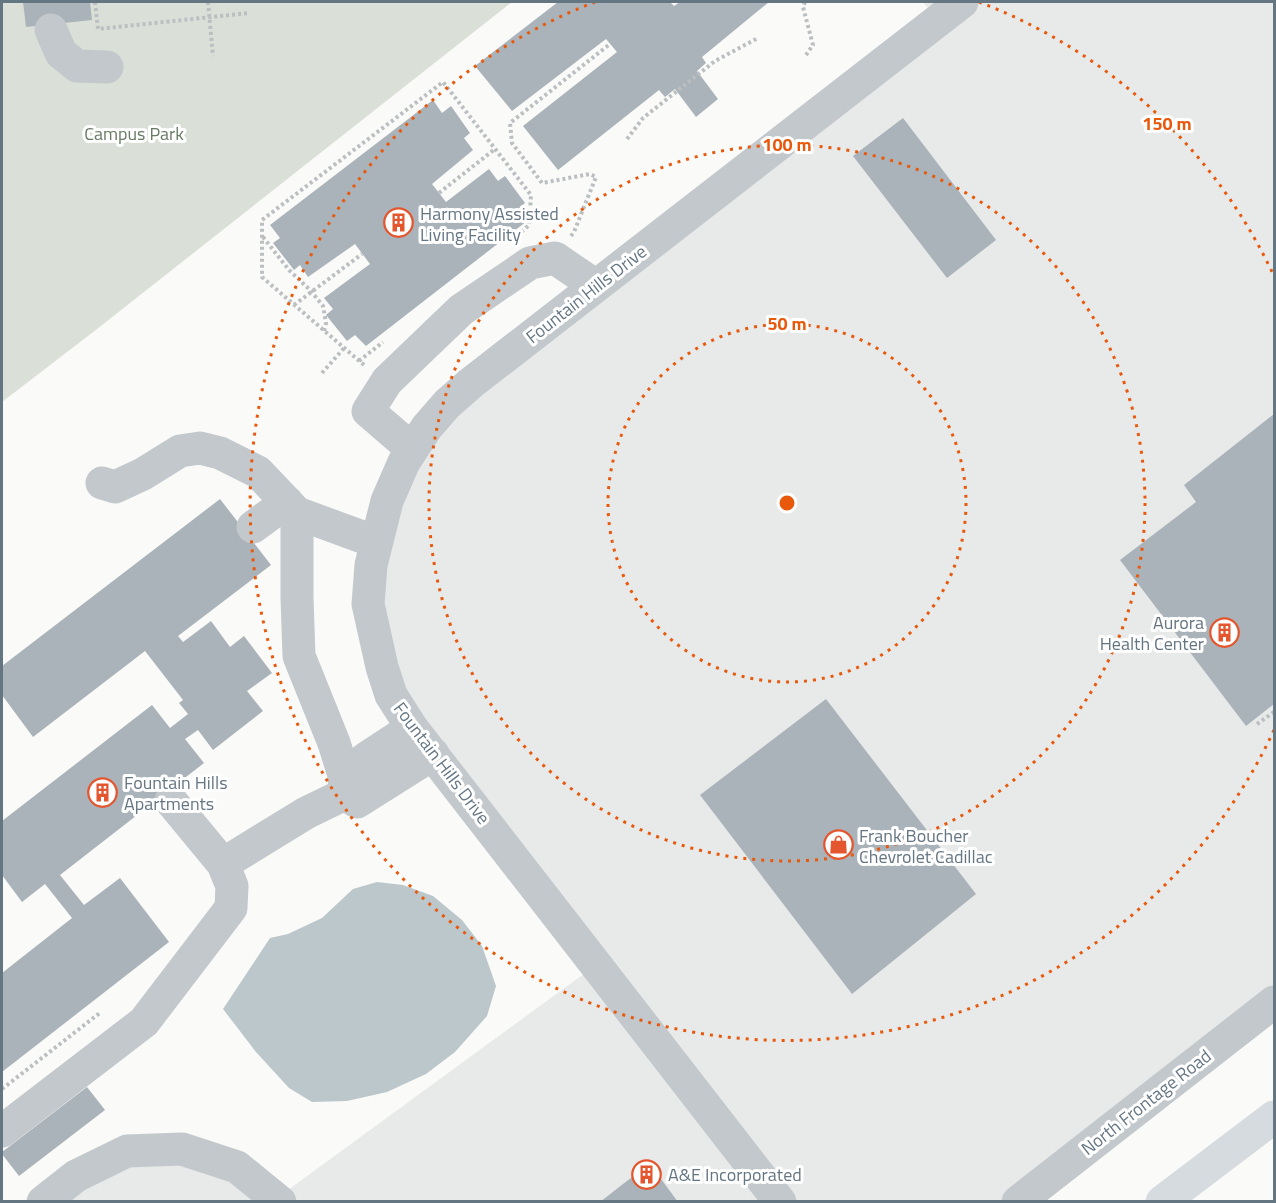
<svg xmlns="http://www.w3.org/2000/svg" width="1276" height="1203" viewBox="0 0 1276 1203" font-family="'Titillium Web',sans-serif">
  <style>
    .built { fill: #e8e9e9 }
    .green { fill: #dadfd7 }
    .water { fill: #bbc7cb }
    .building { fill: #aab3b9 }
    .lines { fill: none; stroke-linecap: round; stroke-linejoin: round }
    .path { stroke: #bbbfc2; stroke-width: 4; stroke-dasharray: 3 3; stroke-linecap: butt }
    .minor { stroke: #c3c8cc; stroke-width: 33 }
    .major { stroke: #d6dbdf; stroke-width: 33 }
    .ring { fill: none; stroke: #e8590c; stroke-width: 3; stroke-dasharray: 3 6 }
    .labels { text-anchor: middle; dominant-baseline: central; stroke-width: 6; stroke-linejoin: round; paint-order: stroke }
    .park-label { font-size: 18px; fill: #687a64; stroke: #fff }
    .poi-label { font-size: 18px; fill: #657683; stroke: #fff; text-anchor: start }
    .street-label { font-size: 18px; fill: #657683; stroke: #fff }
    .centre { fill: #e8590c; stroke: #fff; stroke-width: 3 }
    .ring-label { font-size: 18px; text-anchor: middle; font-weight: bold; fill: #e8590c; stroke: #fff; stroke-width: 6; stroke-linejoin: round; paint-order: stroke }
  </style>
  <rect width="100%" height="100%" fill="#fafaf8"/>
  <path class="built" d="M923,2H1274V1002L1018,1201L43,1202L76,1176L182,1149L277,1198L596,965L412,728L368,604L427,427L938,20Z"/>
  <path class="green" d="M2,2H512L97,329L2,402Z"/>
  <path class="water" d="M377,882L403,885L433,896L462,920L482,946L496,986L487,1016L455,1052L426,1074L387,1092L347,1101L312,1102L289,1088L256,1052L223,1009L270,938L288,934L322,918L353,889Z"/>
  <path class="building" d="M23,2H90L92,20L26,27Z
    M558,2H670L674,6L680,2H769L702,57L706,63L697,71L718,99L696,117L675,89L665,97L659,90L558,170L523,126L617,52L606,39L512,111L475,66Z
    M433,100L442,113L451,106L470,133L464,138L473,150L432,184L446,202L489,169L498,181L505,176L525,203L518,209L527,221L366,346L355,335L347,341L326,315L333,309L324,298L370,264L355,244L308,277L300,265L294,270L273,243L280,238L270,225Z
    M903,118L996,240L947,278L853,156Z
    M1274,414V704L1246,726L1120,560L1196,502L1184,485Z
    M220,499L271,565L178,636L183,642L211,621L230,647L244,636L272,673L247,691L263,711L213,750L198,730L185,739L204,763L60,875L84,905L120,878L169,942L2,1072V973L72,918L45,884L22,902L2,875V821L152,705L170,728L188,714L179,703L183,700L145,651L33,737L2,695V666Z
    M826,699L976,894L852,994L700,795Z
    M87,1087L105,1110L19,1176L2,1154V1152Z
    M650,1164L678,1202H600L623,1184Z"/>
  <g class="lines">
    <path class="path" d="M95,2L98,29L249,13
      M208,2L213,56
      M805,2L803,7L813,45L806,55
      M627,139L643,118L715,61L758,38
      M439,193L495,149
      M571,236L574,232L596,177L590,174L542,183L512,143L510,123L610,44
      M263,237L289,270L311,291L323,306L326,323L324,331
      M294,305L362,254
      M359,361L383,342
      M364,365L262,277V220L443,82L531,195L529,225L516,237
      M322,373L344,348
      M1257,724L1274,712
      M2,1089L101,1012"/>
    <path class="minor" d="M51,30L61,53L77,66L107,67
      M412,449L368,411L387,381L461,310L530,263L555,258L596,286
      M102,483L115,487L143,474L180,451L200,448L220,453L258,472L297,513
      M253,527L287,502
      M376,542L297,513V598L299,656L334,743L344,775L345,794L357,802L433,754
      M344,775L368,757L412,728
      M223,864L306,813L345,794
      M2,1131L144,1022L231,908L232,886L223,864L171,801
      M43,1202L76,1176L127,1151L182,1149L237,1167L280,1202
      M780,1202L412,728L391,695L382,667L368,604L371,565L387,501L404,462L427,427L447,404L471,383L962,2
      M1018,1202L1274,1002"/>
    <path class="major" d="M1162,1202L1274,1117"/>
  </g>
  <g class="ring">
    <circle cx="787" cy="503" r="179"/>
    <circle cx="787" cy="503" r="358"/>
    <path d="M1274 730A537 537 0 1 1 595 2M979 2A537 537 0 0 1 1274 276"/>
  </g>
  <defs>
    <symbol id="building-ring" viewBox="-11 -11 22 22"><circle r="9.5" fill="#fff" stroke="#e4572e" stroke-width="1.5"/><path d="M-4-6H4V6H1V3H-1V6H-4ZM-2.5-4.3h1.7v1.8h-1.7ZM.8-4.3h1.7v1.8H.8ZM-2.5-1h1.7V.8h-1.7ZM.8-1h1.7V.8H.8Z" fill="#e4572e"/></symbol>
    <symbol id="shop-ring" viewBox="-11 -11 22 22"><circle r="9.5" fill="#fff" stroke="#e4572e" stroke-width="1.5"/><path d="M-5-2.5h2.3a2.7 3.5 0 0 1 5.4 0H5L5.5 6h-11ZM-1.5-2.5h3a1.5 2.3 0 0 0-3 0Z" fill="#e4572e"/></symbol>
  </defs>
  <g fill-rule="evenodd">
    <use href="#building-ring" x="382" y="206" width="33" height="33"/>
    <use href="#building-ring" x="1208" y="616" width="33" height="33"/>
    <use href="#building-ring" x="86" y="776" width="33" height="33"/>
    <use href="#shop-ring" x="822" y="828" width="33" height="33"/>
    <use href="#building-ring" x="630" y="1158" width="33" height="33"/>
  </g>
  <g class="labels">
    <g class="park-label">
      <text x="134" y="133">Campus Park</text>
    </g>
    <g class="poi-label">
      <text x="420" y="213">Harmony Assisted<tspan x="420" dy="21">Living Facility</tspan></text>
      <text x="1204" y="622" text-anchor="end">Aurora<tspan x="1204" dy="21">Health Center</tspan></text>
      <text x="124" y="782">Fountain Hills<tspan x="124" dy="21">Apartments</tspan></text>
      <text x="859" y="835">Frank Boucher<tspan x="859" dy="21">Chevrolet Cadillac</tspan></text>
      <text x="668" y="1174">A&amp;E Incorporated</text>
    </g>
    <g class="street-label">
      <text transform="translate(586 294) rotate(-38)">Fountain Hills Drive</text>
      <text transform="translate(442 763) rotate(53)">Fountain Hills Drive</text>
      <text transform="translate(1146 1102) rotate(-38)">North Frontage Road</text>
    </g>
  </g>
  <circle cx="787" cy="503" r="9" class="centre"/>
  <g class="ring-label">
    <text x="1167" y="130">150 m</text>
    <text x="787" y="151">100 m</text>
    <text x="787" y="330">50 m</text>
  </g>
  <rect width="1276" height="1203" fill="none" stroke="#657683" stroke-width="6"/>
</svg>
